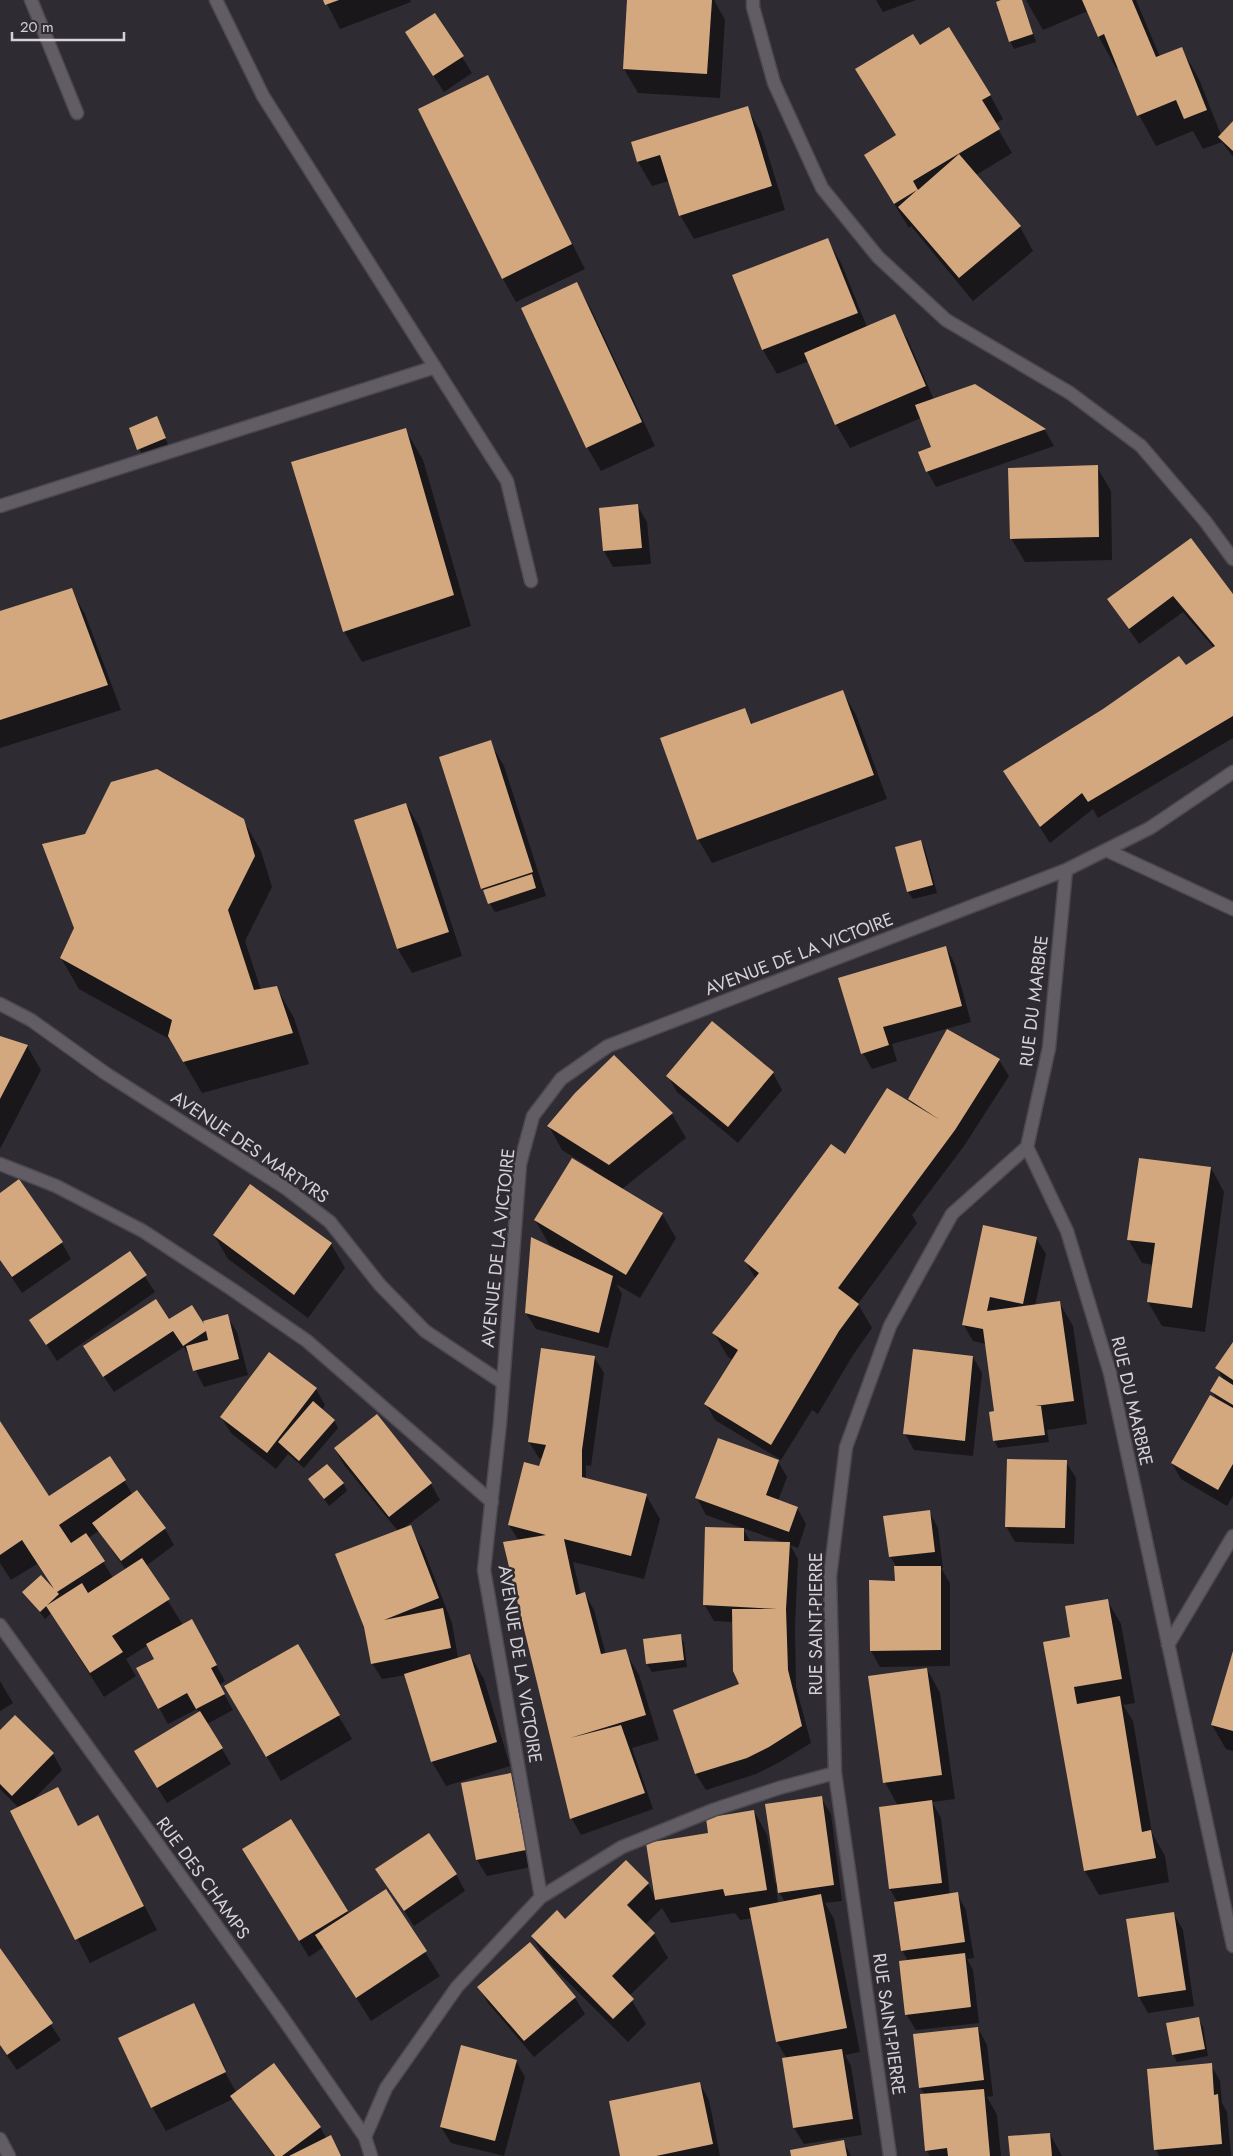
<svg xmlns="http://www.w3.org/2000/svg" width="1233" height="2156" viewBox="0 0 1233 2156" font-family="Jost,sans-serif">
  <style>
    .shadow { fill: #0007; fill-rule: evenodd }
    .building { fill: #d4a87f }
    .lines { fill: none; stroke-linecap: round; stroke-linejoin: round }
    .minor-casing { stroke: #4c484f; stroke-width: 15 }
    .minor { stroke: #625d65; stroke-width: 12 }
    .labels { text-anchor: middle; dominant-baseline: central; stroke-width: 5; stroke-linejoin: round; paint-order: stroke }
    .street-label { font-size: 18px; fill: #d5d2d7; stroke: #2f2b32 }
  </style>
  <rect width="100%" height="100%" fill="#2f2b32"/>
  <path class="shadow" d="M325,0H410L411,2L340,29Z
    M628,0H714L725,20L720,98L638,93L624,69Z
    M876,0H916L883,12Z
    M1005,0H1022L1036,42L1014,49L1010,41Z
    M1026,0H1136L1160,57L1181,48L1199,79L1221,135L1233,123V157L1222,142L1203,149L1193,131L1156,146L1139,115L1119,67L1116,68L1099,37L1088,11L1043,30Z
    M435,14L472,73L444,92L416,49Z
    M919,47L990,95L1003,119L995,124L1012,153L976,175L1020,227L1033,251L973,301L911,226L909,228L879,179L897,136Z
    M488,76L585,269L516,302L503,279Z
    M747,108L761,132L785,210L694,239L680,215L669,181L652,186L638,162L633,143Z
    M827,239L841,263L867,327L894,316L908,340L934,400L975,385L1045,430L1054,446L936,487L927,471L933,448L921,418L850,448L836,424L809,361L777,374L763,350L734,276Z
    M576,283L590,307L655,446L601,471L587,447Z
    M157,418L169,447L143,457L130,429Z
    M405,429L423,460L471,626L362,662L344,631Z
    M1097,467L1111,491L1112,560L1025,562L1011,538Z
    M637,505L647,522L651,564L613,567L604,551L600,509Z
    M1191,540L1233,596V738L1098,818L1093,809L1050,843L1014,787L1214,648L1183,612L1139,644L1109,600Z
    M71,590L85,614L121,710L0,748V612Z
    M842,691L856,715L887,799L712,863L698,839L744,709L753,725Z
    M490,742L504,766L546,896L496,912L494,911L482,888Z
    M406,804L420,828L462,956L412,973L398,949L355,821Z
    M243,820L261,851L272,887L245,941L261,990L276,987L294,1018L309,1064L202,1093L171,1040L79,989L61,958L75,929Z
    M921,841L925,849L937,893L913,899L908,892Z
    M946,947L955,964L971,1022L892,1044L897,1061L872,1069L863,1053L839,979Z
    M0,1037L27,1046L41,1070L0,1149Z
    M614,1057L672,1114L686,1138L622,1189L662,1214L676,1238L640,1298L616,1284L622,1294L608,1348L536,1329L526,1313L559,1250L549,1244L535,1220L594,1170L562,1150L549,1126Z
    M999,1060L1009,1076L964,1146L912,1215L917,1223L858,1304L872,1328L853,1355L818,1414L812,1410L781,1460L715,1420L706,1404L733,1360L728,1357L714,1333L756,1279L745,1261L850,1159L914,1106L910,1099Z
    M773,1073L782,1090L738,1143L677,1092L668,1076Z
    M1211,1168L1224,1192L1205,1332L1162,1326L1148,1302L1153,1265L1142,1263L1128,1239Z
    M0,1194L62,1243L71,1259L22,1293L0,1260Z
    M214,1235L331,1244L345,1268L308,1318L228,1259Z
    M1036,1238L1046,1254L1035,1306L1059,1302L1073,1326L1087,1424L1047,1430L1049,1442L998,1448L994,1440L996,1412L986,1344L973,1341L963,1324Z
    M129,1253L155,1292L57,1361L31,1320Z
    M227,1316L237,1332L248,1375L204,1387L184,1347L114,1392L94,1362L169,1321L206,1329Z
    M1233,1344V1496L1227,1506L1181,1479L1172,1463L1217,1400L1212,1391L1224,1381L1217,1368Z
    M594,1357L604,1373L591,1466L586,1465V1480L646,1495L660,1519L644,1579L573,1562L581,1595L585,1594L594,1610L606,1655L625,1651L639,1675L659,1740L632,1748L653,1809L581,1835L572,1819L552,1744L519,1541L509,1525L542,1468L543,1459L539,1458L529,1442Z
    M973,1357L982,1373L973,1456L914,1450L905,1434Z
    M316,1389L325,1405L322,1410L334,1420L338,1428L304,1468L288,1454L276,1469L231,1433L221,1417Z
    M0,1424L49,1498L110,1458L133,1495L137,1492L165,1529L174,1545L146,1566L183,1625L200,1636L225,1681L219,1685L233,1710L207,1724L231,1764L167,1803L145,1768L200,1713L197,1709L168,1724L159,1708L156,1659L148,1645L126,1659L136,1676L104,1697L51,1613L45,1619L24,1593L55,1590L37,1564L11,1580L0,1563ZM99,1531L126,1570L113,1578L88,1538Z
    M335,1449L431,1484L440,1500L404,1528L410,1527L424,1551L452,1623L458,1658L470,1655L484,1679L510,1766L446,1786L432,1762L406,1675L382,1679L372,1663L398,1531L344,1465Z
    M778,1461L787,1477L778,1501L797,1508L806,1524L798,1548L790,1545L798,1559L795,1626L796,1687L811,1743L778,1763L756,1774L706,1790L696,1774L741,1685L733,1622L714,1621L704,1604L743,1529L751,1542H782L706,1515L697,1498Z
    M1066,1462L1076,1478L1074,1544L1015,1542L1006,1526Z
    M310,1480L343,1483L347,1491L329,1506Z
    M929,1511L938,1528L943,1568H941L950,1583V1666L880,1667L871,1651L896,1582V1566L890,1556Z
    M1107,1600L1121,1624L1135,1703L1123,1705L1133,1721L1152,1833L1165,1856L1169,1882L1099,1895L1085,1871L1045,1643L1072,1638Z
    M680,1635L684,1643L687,1667L652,1672L647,1664Z
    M297,1645L352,1739L281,1781L226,1687Z
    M1233,1653V1751L1226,1749L1212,1725Z
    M927,1669L940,1693L955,1799L932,1802L941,1818L950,1895L957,1894L966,1910L974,1958L967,1959L973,1970L979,2023L916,2030L906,2014L908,1961L902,1950L898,1903L890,1889L880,1808L898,1806L885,1782Z
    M0,1681L13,1703L0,1711Z
    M0,1732L53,1754L62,1770L31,1802L58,1789L79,1827L98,1817L157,1930L90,1963L12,1812L19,1808L0,1789Z
    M511,1775L520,1791L535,1866L487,1876L477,1860Z
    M821,1798L831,1814L842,1901L825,1903L834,1919L860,2052L845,2055L851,2066L862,2135L804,2144L794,2128L784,2059H787L777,2042L753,1918L740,1920L735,1913L671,1923L662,1908L645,1925L654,1934L668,1958L629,1996L646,2024L628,2042L546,1960L532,1936L648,1884L656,1899L710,1834L754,1811L767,1835L775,1883H777ZM776,1887L785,1902L778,1903Z
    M291,1821L349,1915L386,1890L440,1976L371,2021L324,1947L309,1957L253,1866Z
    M377,1869L456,1874L465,1891L414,1926Z
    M1173,1913L1183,1930L1194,2006L1148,2013L1139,1997L1127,1920Z
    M530,1944L575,1998L585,2014L534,2057L488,2003L479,1987Z
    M0,1950L61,2040L17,2070L0,2046Z
    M193,2005L227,2071L224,2066L222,2067L236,2092L320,2127L327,2139L330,2137L341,2156H274L233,2099L166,2131L152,2107Z
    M1199,2019L1203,2027L1208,2056L1177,2062L1173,2054Z
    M978,2028L987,2045L993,2096L987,2097L997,2115L1001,2156H930L926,2150L925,2095L920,2087Z
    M516,2061L525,2077L504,2156L451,2143L441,2127Z
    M1211,2065L1220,2081L1222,2103L1227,2112L1231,2156H1159L1156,2150L1148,2070Z
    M700,2084L709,2100L720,2156H622Z
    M1050,2134L1062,2156H1011Z
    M843,2141L851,2156H793Z"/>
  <path class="building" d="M323,0H339L325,5Z
    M627,0H712L707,74L623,69Z
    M1001,0H1022L1033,34L1009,42L996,2Z
    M1082,0H1132L1156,57L1182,47L1207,110L1184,119L1176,100L1137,116L1104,34L1098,37Z
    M435,13L464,56L433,76L405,32Z
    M949,27L991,95L982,100L1000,129L913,181L918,190L959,154L1021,226L959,278L898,207L917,190L894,204L864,155L896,135L855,69L913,34L920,45Z
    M488,75L572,244L502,279L418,109Z
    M748,106L772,186L679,216L660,155L637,162L631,142Z
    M1233,121V151L1218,137Z
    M828,238L858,313L762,350L732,275Z
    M577,282L642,422L586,448L521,308Z
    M895,314L926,386L835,425L804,353Z
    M975,384L1046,429L926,472L918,452L931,447L915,405Z
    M157,416L166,438L137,450L129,428Z
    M406,428L454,595L343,632L291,462Z
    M1098,465L1099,537L1010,539L1008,468Z
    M638,504L642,548L603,551L599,508Z
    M1191,538L1233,594V716L1088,802L1082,793L1040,827L1003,771L1103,709L1179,656L1186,665L1215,646L1173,596L1129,629L1107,599Z
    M72,588L108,685L0,720V611Z
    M843,690L874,775L697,840L660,738L745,708L751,724Z
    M491,740L533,872L481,889L439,757Z
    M157,769L244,819L255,856L228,910L254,990L277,986L293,1033L183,1062L168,1036L172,1020L60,958L74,928L42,844L85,834L111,782Z
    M406,803L449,932L397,949L354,820Z
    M921,840L933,885L907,892L895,847Z
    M532,874L536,888L488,904L483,890Z
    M946,946L962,1006L883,1027L889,1045L861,1054L838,978Z
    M712,1021L774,1072L728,1127L666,1076Z
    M947,1029L1000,1059L955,1130L838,1288L859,1304L839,1331L771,1445L704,1404L738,1350L712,1333L759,1273L744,1261L831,1144L845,1154L887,1088L940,1120L908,1099Z
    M0,1036L28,1045L0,1099Z
    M614,1055L673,1113L609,1165L547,1126L575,1093Z
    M572,1158L663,1213L626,1275L534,1220Z
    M1139,1158L1211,1167L1192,1308L1147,1302L1155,1243L1127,1240Z
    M19,1179L63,1242L12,1277L0,1260V1193Z
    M250,1184L332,1243L294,1295L213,1235Z
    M983,1225L1037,1237L1023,1304L990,1297L987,1311L1060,1301L1074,1401L1035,1406H1041L1045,1435L993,1441L989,1412L994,1411L983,1329L962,1325Z
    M531,1237L613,1276L599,1333L525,1313Z
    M130,1251L147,1275L46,1345L29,1320Z
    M156,1299L169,1319L192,1305L204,1324L203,1321L228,1314L239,1359L193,1371L186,1346L208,1340L206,1331L183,1346L173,1331L103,1377L83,1346Z
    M1233,1342V1380L1215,1368Z
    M541,1348L595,1356L582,1450V1477L647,1494L631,1556L564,1539L576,1595L585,1592L601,1654L626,1649L646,1715L570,1738L621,1725L645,1793L570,1819L503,1542L546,1535L508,1525L524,1462L539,1466L546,1445L528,1442Z
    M913,1349L973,1356L965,1441L903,1434Z
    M269,1352L317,1388L267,1453L220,1417Z
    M1219,1376L1233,1385V1405L1210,1391Z
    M1210,1395L1233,1408V1464L1218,1490L1171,1463Z
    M313,1401L335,1420L299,1461L278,1442Z
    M377,1414L432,1483L389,1517L334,1448Z
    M0,1421L49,1496L110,1456L126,1480L59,1525L71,1543L86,1533L105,1561L57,1592L59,1594L40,1612L22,1592L41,1575L54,1589L22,1540L0,1555Z
    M718,1438L779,1460L766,1495L798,1507L789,1532L695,1498Z
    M1007,1459L1067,1460L1065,1528L1005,1527Z
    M327,1464L344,1483L324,1499L308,1479Z
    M137,1490L166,1528L121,1561L92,1523Z
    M930,1510L935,1552L889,1557L883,1516Z
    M411,1525L439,1598L384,1620L443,1608L451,1648L371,1664L364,1627L335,1554Z
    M705,1527L744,1528V1541L790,1542L786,1609L788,1670L802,1726L769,1747L747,1758L695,1774L673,1710L739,1684L733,1671L732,1609H778L703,1605Z
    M142,1558L170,1599L112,1636L123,1652L90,1673L46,1606L82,1583L88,1593Z
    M894,1566H941V1650L870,1651L869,1580L895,1581Z
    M1108,1599L1122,1679L1074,1687L1077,1704L1120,1696L1142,1832L1151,1830L1156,1858L1084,1871L1043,1642L1070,1637L1065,1606Z
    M192,1619L217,1665L211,1668L225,1694L196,1709L187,1693L158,1709L136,1668L154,1659L146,1644Z
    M681,1634L684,1660L646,1664L643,1639Z
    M298,1644L340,1715L266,1757L224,1686Z
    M1233,1651V1731L1211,1725Z
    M470,1654L497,1742L431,1762L404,1674Z
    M927,1668L942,1775L883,1783L868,1676Z
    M200,1711L223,1748L157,1788L134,1751Z
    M15,1715L54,1753L12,1796L0,1784V1730Z
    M511,1773L526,1850L476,1860L461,1783Z
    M58,1787L78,1826L98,1815L144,1906L75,1940L10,1811Z
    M822,1796L834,1885L778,1893L765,1804Z
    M932,1800L942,1883L889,1889L879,1807Z
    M754,1810L767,1890L725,1896L723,1889L655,1900L646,1843L708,1833L706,1818Z
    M291,1819L348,1911L299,1941L242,1849Z
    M429,1833L457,1874L404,1911L375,1869Z
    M626,1860L649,1883L627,1905L655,1933L612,1976L634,1999L613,2019L531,1936L557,1910L565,1919Z
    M386,1889L427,1951L356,1998L315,1935Z
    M958,1892L965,1942L901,1951L894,1902Z
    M821,1894L847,2028L776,2042L749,1908Z
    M1174,1912L1186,1990L1138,1997L1126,1919Z
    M530,1942L576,1997L524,2041L477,1987Z
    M0,1948L53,2023L7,2055L0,2045Z
    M965,1953L971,2007L905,2015L899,1961Z
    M194,2003L226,2072L151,2108L118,2038Z
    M1199,2017L1205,2049L1172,2055L1166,2023Z
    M978,2027L984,2080L919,2088L913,2034Z
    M461,2045L517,2060L495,2141L440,2127Z
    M842,2049L853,2119L793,2128L782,2058Z
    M274,2063L321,2127L282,2156H275L230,2096Z
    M1212,2063L1214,2095L1218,2094L1222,2144L1154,2150L1147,2069Z
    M700,2082L713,2144L656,2156H620L609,2101Z
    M984,2089L990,2156H948L947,2148L925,2151L920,2094Z
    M1050,2133L1052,2156H1010L1008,2136Z
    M331,2135L341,2156H289Z
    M844,2140L847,2156H791L790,2150Z"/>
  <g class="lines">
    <defs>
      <path id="minor" d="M31,0L77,113
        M216,0L263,96L507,481L531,581
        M753,0V7L774,83L822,188L878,257L946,320L1070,393L1141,446L1205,521L1233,559
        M0,506L435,367
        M1106,850L1233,909
        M1066,870L1049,1048L1027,1147L1067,1231L1110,1373L1233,1946
        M0,1004L31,1020L105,1073L287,1189L330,1222L380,1285L425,1331L503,1383
        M0,1164L56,1186L143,1231L233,1290L307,1341L492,1502
        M0,1625L280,2014L365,2137L371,2156
        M1168,1645L1233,1536
        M541,1897L484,1570L500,1423L520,1164L533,1116L561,1079L608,1046L1066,870L1150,828L1233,772
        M365,2137L386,2088L457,1987L541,1897L622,1847L713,1810L779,1788L835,1773
        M0,2139L9,2156
        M890,2156L835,1773L830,1576L846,1447L890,1326L952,1214L1027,1147"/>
    </defs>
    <use href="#minor" class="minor-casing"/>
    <use href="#minor" class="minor"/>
  </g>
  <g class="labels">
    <g class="street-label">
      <text transform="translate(799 954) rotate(-21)">AVENUE DE LA VICTOIRE</text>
      <text transform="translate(1034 1001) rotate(-83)">RUE DU MARBRE</text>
      <text transform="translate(250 1147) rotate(34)">AVENUE DES MARTYRS</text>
      <text transform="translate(498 1248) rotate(-84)">AVENUE DE LA VICTOIRE</text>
      <text transform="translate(1132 1401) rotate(77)">RUE DU MARBRE</text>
      <text transform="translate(816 1624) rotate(-90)">RUE SAINT-PIERRE</text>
      <text transform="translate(520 1664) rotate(81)">AVENUE DE LA VICTOIRE</text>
      <text transform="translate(203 1878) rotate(54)">RUE DES CHAMPS</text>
      <text transform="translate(889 2024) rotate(82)">RUE SAINT-PIERRE</text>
    </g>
  </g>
  <path d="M12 32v8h112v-8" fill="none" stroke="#d5d2d7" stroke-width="2.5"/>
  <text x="20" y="32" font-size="15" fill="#d5d2d7" stroke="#2f2b32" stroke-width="4" paint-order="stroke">20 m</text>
</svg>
